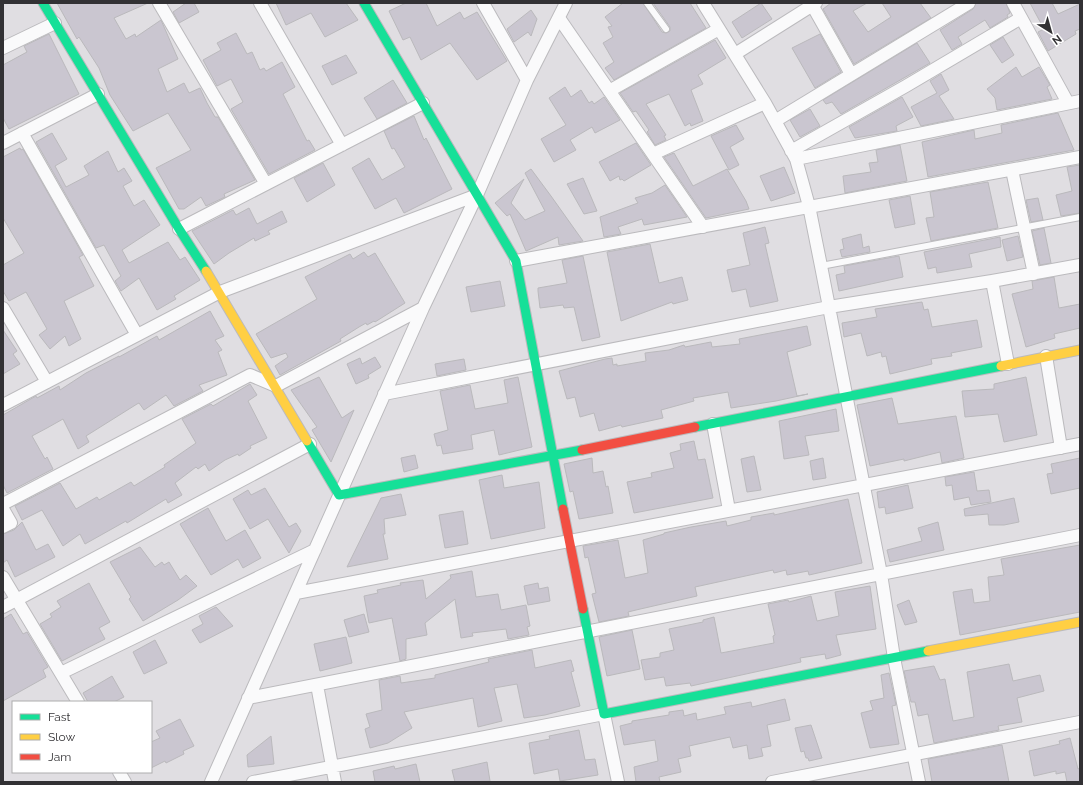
<svg xmlns="http://www.w3.org/2000/svg" width="1083" height="785" viewBox="0 0 1083 785" font-family="Raleway,sans-serif">
  <style>
    .building { fill: #cac6d0; stroke: #bab9bc }
    .lines { fill: none; stroke-linecap: round; stroke-linejoin: round }
    .lane-casing { stroke: #bbbabd; stroke-width: 8 }
    .street-casing { stroke: #bbbabd; stroke-width: 14 }
    .fast-casing { stroke: #bbbabd; stroke-width: 11 }
    .slow-casing { stroke: #bbbabd; stroke-width: 11 }
    .jam-casing { stroke: #bbbabd; stroke-width: 11 }
    .lane { stroke: #fafafb; stroke-width: 6 }
    .street { stroke: #fafafb; stroke-width: 12 }
    .fast { stroke: #16e098; stroke-width: 9 }
    .slow { stroke: #ffcf43; stroke-width: 9 }
    .jam { stroke: #f24e42; stroke-width: 9 }
  </style>
  <rect width="100%" height="100%" fill="#e0dee2"/>
  <path class="building" d="M57,3H148L114,18L126,39L135,34L136,37L161,20L178,59L158,69L167,92L184,83L189,93L200,88L207,103L215,117H218L255,180L224,194L225,197L206,206L201,197L184,209H179L156,168L191,150L168,113L133,131L110,95L99,68L79,37L77,39Z
    M186,3H194L199,12L179,23L173,12Z
    M276,3H346L358,20L325,37L311,13L286,25Z
    M406,3H426L437,26L460,12L464,19L477,12L507,61L477,80L450,43L421,60L410,37L403,40L389,11Z
    M623,3H643L662,32L666,33L670,31V27L653,3H690L706,28L614,80L605,68L614,62L603,43L613,37L608,27L612,26L605,17Z
    M761,3L772,19L742,38L732,22Z
    M831,3H867L853,11L868,32L891,17L882,3H920L931,18L854,64L823,9Z
    M976,3H1006L1010,13L1007,15L1008,17L990,28L985,20L958,37L962,44L952,50L940,30L973,9Z
    M1030,3H1052L1058,14L1080,4V29L1075,31L1076,34L1048,51L1038,32L1044,29Z
    M531,10L537,19L531,36L528,32L514,42L507,29Z
    M236,33L247,54L252,52L260,70L264,68L266,71L282,62L295,87L283,94L307,141L309,140L315,150L269,174L231,109L243,102L231,79L217,86L203,60L221,50L217,43Z
    M49,34L79,94L9,129L3,118V65L27,52L24,46Z
    M820,34L841,72L815,88L792,48Z
    M1003,37L1014,55L1002,63L990,45Z
    M715,40L726,58L698,75L703,84L691,90L703,121L691,126L690,123L685,126L669,94L646,104L666,135L664,136L666,140L655,145L647,132L649,130L636,111L633,112L620,93Z
    M917,43L930,63L841,114L832,102L826,104L823,100Z
    M346,55L357,73L332,85L322,66Z
    M1016,67L1022,77L1039,67L1050,85L1047,87L1052,99L997,110L995,98L987,89Z
    M941,74L949,90L939,96L954,119L921,126L911,107L937,93L930,81Z
    M393,80L407,103L377,119L364,98Z
    M565,87L571,97L581,90L589,103L592,101L594,104L604,97L620,120L595,133L592,127L570,140L576,150L554,162L541,139L566,125L549,98Z
    M902,97L913,117L896,126L897,131L855,138L849,127Z
    M810,109L820,126L800,137L790,120Z
    M1058,113L1074,150L928,177L922,142L974,130L975,139L1002,133L1001,125Z
    M414,116L424,140L426,138L452,189L404,213L396,198L375,209L352,168L369,158L382,180L405,167L394,148L392,149L384,131Z
    M736,125L744,139L730,147L739,165L729,170L711,136Z
    M52,133L67,159L55,166L66,187L89,175L84,166L108,151L118,172L124,168L132,181L123,186L134,206L144,200L160,225L122,250L129,263L168,242L180,260L185,257L200,280L174,296L176,299L157,310L139,278L121,291L115,281L121,276L104,245L96,248L36,142Z
    M636,143L651,165L624,181L622,179L620,180L619,176L610,181L599,162Z
    M900,145L907,181L845,193L843,176L871,172L869,163L878,162L876,150Z
    M20,148L21,150L23,149L83,255L79,257L94,286L64,301L81,339L69,346L65,336L50,349L39,335L47,329L26,292L9,301L3,291V265L24,253L3,218V157Z
    M674,153L693,186L727,169L746,201L749,209L706,218L664,157Z
    M323,163L335,185L307,202L294,178Z
    M1080,165V213L1061,216L1056,195L1072,191L1067,167Z
    M784,167L795,193L771,201L760,176Z
    M531,169L551,196L583,241L559,245L558,237L526,251L510,214L507,216L495,203L524,179L511,203L525,220L545,211L525,173Z
    M583,178L597,211L584,214L567,184Z
    M988,182L998,228L931,241L926,218L934,217L930,192Z
    M665,185L687,217L644,225L642,219L618,227L621,234L604,237L600,217L638,203L635,198L652,193Z
    M910,196L915,224L895,228L889,200Z
    M1038,198L1043,220L1031,222L1026,200Z
    M249,208L257,224L282,211L287,222L268,231L270,234L255,241L254,238L229,253L214,264L192,231L233,210L236,215Z
    M765,227L769,243L765,244L778,301L750,307L746,289L732,292L727,270L750,265L743,233Z
    M1044,228L1051,263L1040,265L1032,231Z
    M861,234L863,248L869,246L870,252L842,257L840,250L844,249L842,239Z
    M1018,236L1023,257L1007,261L1002,240Z
    M1000,237L1001,247L969,254L972,267L937,273L936,267L928,269L924,252Z
    M650,244L659,283L682,277L688,300L673,304L672,302L621,321L607,252Z
    M364,252L368,257L375,253L405,303L375,322L374,321L367,325L366,323L359,327L340,339L341,341L280,375L275,366L288,357L286,353L271,358L256,334L317,299L305,277L350,254L353,259Z
    M583,256L600,337L582,341L574,307L564,308L563,305L540,308L538,291V288L567,283L562,260Z
    M899,256L903,277L839,291L836,275L845,273L844,266Z
    M1054,277L1059,308L1080,304V328L1054,334L1055,338L1026,347L1012,294L1033,289L1032,281Z
    M500,281L505,306L471,312L466,287Z
    M922,302L924,310L928,309L932,327L977,320L982,347L951,353L952,356L931,359L932,364L890,374L886,356L882,357L881,352L867,356L861,333L844,337L842,323L877,317L875,309Z
    M210,311L224,336L215,340L222,350L218,352L227,375L199,385L203,391L174,406L166,395L144,410L139,403L137,404L86,436L89,442L78,449L63,419L47,428L32,436L45,459L47,457L53,469L7,493L3,485V415L36,396L37,398L59,386L60,390L86,373L119,356V357L157,336L159,340Z
    M807,326L811,345L787,352L797,396L808,394L776,401L731,408L728,392L693,398L694,401L661,410L663,418L622,427L621,425L599,431L594,413L580,417L575,397L567,399L559,371L605,359L612,358L613,365L617,364V366L646,361L645,353L669,350L684,345L685,347L711,342L712,347L740,344L739,339Z
    M3,330L17,351L13,354L20,364L3,374Z
    M375,357L381,367L368,375L369,378L356,384L347,364L360,358L362,364Z
    M464,359L466,370L437,376L435,364Z
    M319,377L342,418L354,410L331,462L312,430L317,427L291,390Z
    M518,377L532,447L499,455L494,430L471,435L473,449L443,454L441,445L437,446L434,434L448,430L440,391L470,385L475,409L508,403L504,380Z
    M1026,377L1037,435L1004,442L998,414L965,417L962,391L994,389V384Z
    M250,384L257,395L248,401L267,438L250,446L251,448L239,456L238,454L225,460L209,471L205,464L198,469L196,467L175,483L182,495L168,503L166,499L127,523L126,521L85,544L80,534L63,546L42,510L22,520L15,506L60,483L76,509L97,497L99,500L131,482L134,486L165,467L164,465L196,443L182,419L211,404L213,406Z
    M892,398L898,424L956,416L964,458L942,463L940,452L904,461V459L870,466L857,405Z
    M836,409L839,431L805,436L809,455L784,459L779,421Z
    M694,441L698,460L705,459L713,498L634,513L627,482L652,477L651,473L674,468L670,453L681,450L680,444Z
    M415,455L418,468L404,472L401,458Z
    M754,456L761,490L747,492L741,459Z
    M592,458L593,473L603,471L606,487L608,486L613,513L579,519L573,491L570,492L564,464Z
    M823,458L826,478L813,480L810,461Z
    M1080,458V488L1051,494L1047,474L1053,473L1051,464Z
    M974,472L977,491L989,490L991,502L971,505L969,497L954,500L952,485L946,486L945,477Z
    M502,475L504,488L539,482L545,528L491,539L479,480Z
    M908,485L913,508L886,514L885,507L879,508L877,492Z
    M265,488L289,527L296,523L301,531L289,553L268,519L250,529L233,499L248,490L251,495Z
    M401,494L406,515L384,519L385,534H383L388,559L347,567L381,498Z
    M1014,498L1019,522L1004,525H989L988,514L965,516L964,509Z
    M848,499L862,563L809,575L808,571L787,575L786,570L774,573L773,570L718,582L695,587L697,596L636,610L628,612L629,616L599,622L592,594L596,593L588,557L585,558L583,546L618,540L625,578L648,573L643,540L664,534V533L691,527L726,521L727,526L751,520V517L774,513V515Z
    M208,508L226,541L245,530L261,558L243,568L238,559L211,575L180,524Z
    M463,511L468,544L445,548L439,515Z
    M22,522L36,550L48,544L55,557L15,577L7,560L3,563V534L14,530Z
    M938,522L944,550L890,562L887,550L922,541L918,528Z
    M1080,545V612L960,635L953,592L972,589L974,603L990,601L988,577L1004,575L1001,559Z
    M140,547L155,567L162,562L164,565L169,562L180,580L186,575L197,586L178,600L143,621L129,599L131,597L110,562Z
    M472,571L476,597L498,594L501,610L526,605L530,626L527,627L529,635L508,639L506,629L472,633L473,636L461,638L455,599L425,623L427,635L406,639V659L400,661L392,618L369,623L364,596L378,593L377,590L401,585L400,583L423,580L426,599L451,578L450,575Z
    M89,583L110,622L99,628L105,639L62,661L40,624L52,617L50,614L61,607L57,601Z
    M538,583L539,589L548,587L550,601L528,605L524,586Z
    M870,586L876,629L836,635L841,655L826,659L825,654L800,658L801,662L691,686L690,683L666,686L664,677L645,680L641,660L660,657V653L674,650L669,629L703,622V620L714,617L721,653L774,643L773,636L775,635L768,604L788,600L789,602L811,596L817,621L839,616L835,592Z
    M909,600L917,622L905,625L897,605Z
    M216,607L233,626L200,643L192,630L203,624L199,616Z
    M11,614L23,634L27,632L48,667L43,670L46,677L3,701V619Z
    M364,614L369,632L349,637L344,620Z
    M632,630L640,669L607,676L599,637Z
    M346,637L352,663L320,671L314,644Z
    M155,640L167,663L144,674L133,652Z
    M532,650L535,668L571,660L574,671L571,672L580,706L545,715L524,718L517,684L494,688L502,721L478,727L473,698L404,712L412,728L388,743L370,748L365,729L370,727L366,714L382,710L379,680L400,676L401,683L435,678V675L489,662L488,659Z
    M1009,664L1013,681L1040,675L1044,691L1017,698L1022,722L998,726L999,730L934,743L928,714L918,716L915,702H911L904,671L934,666L940,680L945,679L953,721L974,717L967,672Z
    M889,673L896,705L892,706L899,744L870,748L861,713L873,710L870,701L884,698L881,675Z
    M112,676L124,697L114,702H88L83,693Z
    M785,699L790,720L767,725L771,746L761,748L763,756L749,759L747,745L733,748L730,737L689,746L691,756L678,759L681,772L659,777L660,782H636L634,767L658,761L655,740L624,745L620,726L632,723V721L669,715V712L683,710L684,716L696,713L697,720L726,714L724,707L751,702L752,707Z
    M180,719L194,746L183,751L184,754L166,763L165,761L151,768V742L160,738L156,731Z
    M811,725L822,758L809,761L808,758H806L804,751L801,752L795,728Z
    M579,730L585,760L595,759L598,775L560,781L558,769L534,774L529,743L550,739L549,736Z
    M271,736L274,764L248,767L247,755Z
    M1070,738L1078,769L1080,768V782H1067L1065,772L1056,774V771L1034,776L1029,751L1060,744L1059,741Z
    M1002,745L1009,782H932L928,759Z
    M487,762L490,781L455,782L452,770Z
    M416,764L420,782H375L373,771L394,766L395,769Z"/>
  <g class="lines">
    <defs>
      <path id="lane" d="M647,3L666,29
        M821,266L1080,217"/>
      <path id="street" d="M159,3L266,184
        M260,3L342,145
        M483,3L527,80
        M703,3L765,103L796,159L809,206L821,266L881,574L894,658L919,782
        M811,3L851,74
        M1013,3L1068,103
        M559,18L703,227
        M3,48L55,23
        M735,54L816,3
        M609,91L719,29
        M775,121L969,3
        M22,133L137,335
        M3,143L98,94
        M791,151L906,86L1021,18
        M653,154L765,103
        M796,159L1080,101
        M1012,170L1034,274
        M179,229L423,103
        M516,261L1080,157
        M992,281L1008,364
        M3,308L47,382
        M1046,356L1061,448
        M384,394L829,307L992,281L1080,265
        M3,405L220,292L477,195
        M713,424L729,510
        M3,504L250,375L276,386L423,308
        M3,509L11,523L3,527
        M3,577L78,702
        M296,593L1080,444
        M3,607L310,444
        M61,673L315,550
        M317,685L335,782
        M248,698L1080,535
        M119,772L125,782
        M211,782L423,308L477,195L527,80L566,3
        M253,782L604,714L618,782
        M772,782L1080,722"/>
      <path id="fast" d="M43,3L179,229L206,271
        M364,3L516,261L563,509
        M695,427L1001,366
        M307,441L339,495L582,450
        M583,609L604,714L928,651"/>
      <path id="slow" d="M206,271L307,441
        M1001,366L1080,350
        M928,651L1080,622"/>
      <path id="jam" d="M582,450L695,427
        M563,509L583,609"/>
    </defs>
    <use href="#lane" class="lane-casing"/>
    <use href="#street" class="street-casing"/>
    <use href="#fast" class="fast-casing"/>
    <use href="#slow" class="slow-casing"/>
    <use href="#jam" class="jam-casing"/>
    <use href="#lane" class="lane"/>
    <use href="#street" class="street"/>
    <use href="#fast" class="fast"/>
    <use href="#slow" class="slow"/>
    <use href="#jam" class="jam"/>
  </g>
  <rect width="1083" height="785" fill="none" stroke="#323134" stroke-width="8"/>
  <rect x="12" y="701" width="140" height="72" fill="#ffffff" stroke="#adadae"/>
  <rect x="20" y="714" width="20" height="6" fill="#16e098" stroke="#adadae"/>
  <text x="48" y="721" font-size="12" fill="#323134">Fast</text>
  <rect x="20" y="734" width="20" height="6" fill="#ffcf43" stroke="#adadae"/>
  <text x="48" y="741" font-size="12" fill="#323134">Slow</text>
  <rect x="20" y="754" width="20" height="6" fill="#f24e42" stroke="#adadae"/>
  <text x="48" y="761" font-size="12" fill="#323134">Jam</text>
  <g transform="translate(1051 32) rotate(143)" stroke="#ffffff" stroke-width="3" paint-order="stroke">
  <path d="M0-3L7 15L0 10L-7 15Z" fill="#323134"/>
  <text y="-6" font-size="11" font-weight="bold" text-anchor="middle" fill="#323134">N</text>
  </g>
</svg>
